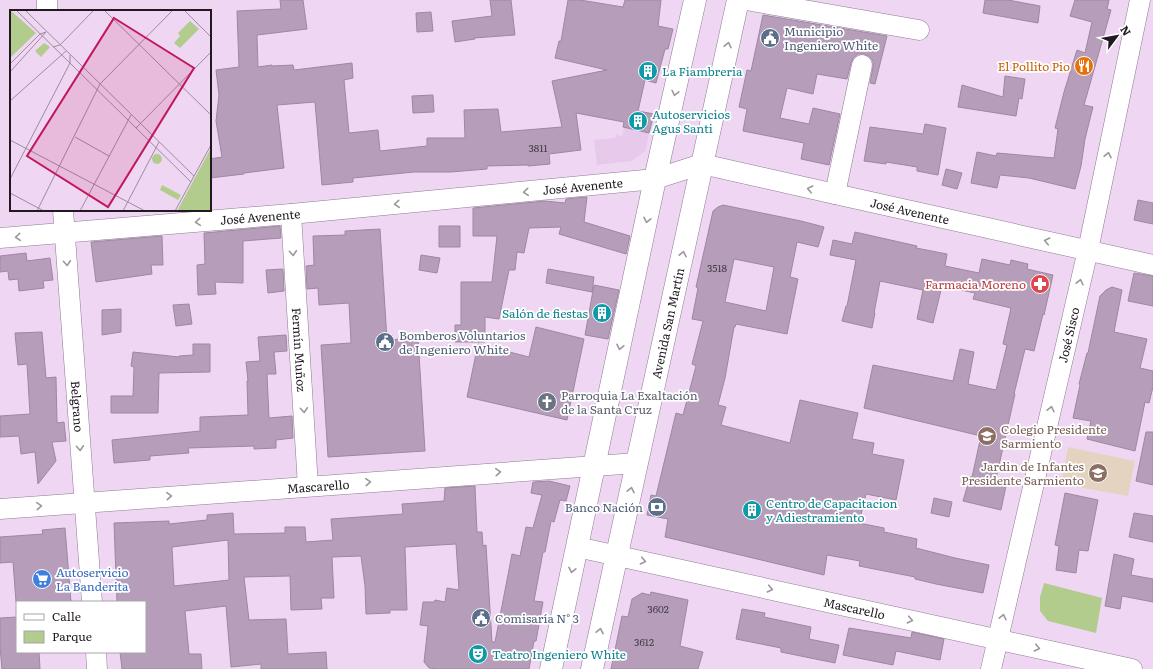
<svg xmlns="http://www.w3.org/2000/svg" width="1153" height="669" viewBox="0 0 1153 669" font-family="Literata,serif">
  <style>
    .built { fill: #e7c9ec }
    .education { fill: #e5d3c2 }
    .green { fill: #b1cc8c }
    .building { fill: #b69eba; stroke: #9e87a2; fill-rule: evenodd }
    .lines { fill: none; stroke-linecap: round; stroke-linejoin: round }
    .minor-casing { stroke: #8f7993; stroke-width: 21 }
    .major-casing { stroke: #8f7993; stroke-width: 23 }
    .minor { stroke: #fff; stroke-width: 20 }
    .major { stroke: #fff; stroke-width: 22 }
    .oneway { stroke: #9b979c }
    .labels { text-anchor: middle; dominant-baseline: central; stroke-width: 3.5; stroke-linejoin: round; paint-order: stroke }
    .number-label { font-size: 10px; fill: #463a48 }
    .service-label { font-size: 12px; fill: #4e5e75; stroke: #fff; text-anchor: start }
    .food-label { font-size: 12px; fill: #c56008; stroke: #fff; text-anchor: end }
    .culture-label { font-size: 12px; fill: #0d838f; stroke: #fff; text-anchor: start }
    .street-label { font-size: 12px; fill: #211822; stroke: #fff }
    .health-label { font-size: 12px; fill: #be3a42; stroke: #fff; text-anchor: end }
    .worship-label { font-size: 12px; fill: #5b616d; stroke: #fff; text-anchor: start }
    .education-label { font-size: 12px; fill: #785e54; stroke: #fff; text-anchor: start }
    .shop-label { font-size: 12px; fill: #366cbe; stroke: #fff; text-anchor: start }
    .inset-road { fill: none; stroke: #9d8ba0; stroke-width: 1 }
    .view { fill: #c2185b; fill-opacity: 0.15; stroke: #c2185b; stroke-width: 2 }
    .inset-edge { fill: none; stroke: #211822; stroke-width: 2 }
  </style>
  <rect width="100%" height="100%" fill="#efd7f4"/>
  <path class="built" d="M624,127L649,133L646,150L632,161L597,165L594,140L615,138L617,134L622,137Z"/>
  <path class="education" d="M1068,447L1135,461L1128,496L1061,484Z"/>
  <path class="green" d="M1044,583L1102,598L1096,633L1048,621L1040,611V597Z"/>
  <path class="building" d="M280,0H303L307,29L257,35L258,67L272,65V66L293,65L294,70L352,63L353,78L344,80L349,133L378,130L380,151L427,146V138H465L464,110L498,109L501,132L562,127L552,81L607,70L555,58L559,41H561L568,0H580L623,7L625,0H661L658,26L673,29L668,49H665L656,83L645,80L638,111L654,114L649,133L623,127L624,122L576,113L581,150L549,154L550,164L528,166V165L487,166V169L451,172H414L353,178V182L322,185L315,102L277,105L284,168L244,173V174L210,178V159L222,157L216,121L219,95L216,70L239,67L237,11L281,9Z
    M490,0H511L515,35L474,38L475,39L455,42L452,21L492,16Z
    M985,0H1008L1040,6L1038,23L983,13Z
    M1075,0H1109L1107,9L1111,10L1084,105L1093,107L1085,139L1081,166L1075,189L1029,178L1000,175L997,188L971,183L977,152L996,156L997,153L1054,158L1058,129L1055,128L1064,92L1077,50L1085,53L1092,22L1070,16Z
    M431,12L433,31L417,32L416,13Z
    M763,15L887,36L875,84L870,83L873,67V61L869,56L864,54H858L853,58L851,63L847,79L817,74L813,94L787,88L780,118L809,124L813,108L840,114L829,165L801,159L804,143L743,131L747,109L739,107L747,70L751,71Z
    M1005,76L1025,79L1022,99L1019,98L1016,116L958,107L962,85L1003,97Z
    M433,95L434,112L413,113L412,96Z
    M925,124L946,128L938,175L917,171V167L886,162V164L864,161L870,127L923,134Z
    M946,169L962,173L957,189L942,185Z
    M587,197L584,222L630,236L626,254L559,234L561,227L529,228L524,253L517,252L515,270H509L499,319L485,317V342H455V325H461V282H492L497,236H473V208L545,201L565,203L566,199Z
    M1138,200L1153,203V224L1134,220Z
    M723,205L801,221L824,227L818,247L797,242L790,277L798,279L787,334L736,324L735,327H734L725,378L718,405L726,407L721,425L790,443L800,400L858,413L852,439L874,443L872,454L904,460L896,500L866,494L859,523L884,528V532L917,539L916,548L955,558L989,565L983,593L936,584L915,579V577L859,566L860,561L827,555L824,575L665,537L668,519L647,515L651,495L656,496L676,413L683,415L696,366L692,364L703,321L692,319L698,288L696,287L713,211L718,207ZM734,259L774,267L766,311L725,302Z
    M280,226L281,238L243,241V283L215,282L216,294L198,295L197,265L205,264L204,233Z
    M439,226H460V247H439Z
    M380,229L387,340L418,338L425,451L328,457L321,345L351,343L349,303L319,305L318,288L307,289L306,266L314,265L313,236L345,235V231Z
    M855,232L917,246L916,248L947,254L945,266L979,273L982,259L1010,265L1011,260L1028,264L1027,269L1053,275L1044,315L1043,314L1034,351L1025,349L1014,394H1015L995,483L1006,486L1001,510L963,501L970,477H972L981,436L864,408L873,365L953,381L960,349L974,352L968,384L996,390L1007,345L1003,344L1011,308L973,299L975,293L942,286L933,323L917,319L923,290L880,281L874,313H875L872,328L842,321L846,306H847L856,260L830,255L833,240L852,244Z
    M162,236L163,265H151L152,274L96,282L91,242Z
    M26,253L27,261L50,258L53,280L43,281L44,288L19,291L18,279L9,280L8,271L0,272V256Z
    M421,255L440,258L437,273L419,270Z
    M283,269L284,291L268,293L266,270Z
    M548,269L594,277L592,292L546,283Z
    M1134,273L1153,276V306L1128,301Z
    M594,285L619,290L608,339L585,335Z
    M1112,287L1122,290L1114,332L1147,339L1140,368L1153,371V387L1149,403L1145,402L1135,451L1087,439L1091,421L1073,418L1080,385L1079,384L1087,353H1088L1100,296L1106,290Z
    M189,304L192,324L176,326L173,305Z
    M121,309V332L102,335V310Z
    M536,327L584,339L567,420L467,397L478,344L529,357Z
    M42,332L46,378L56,377L57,423L64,422L66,441L52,442L56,461L38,484L35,452L21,454L19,436L0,437V416L30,414L27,364L18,365L15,333Z
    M286,335L287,351L274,352L276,374H267L269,418L292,416L293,438L276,440V448L254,449V446L188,448L189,453L150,456V460L114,463L112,440L200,431V417L248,415L247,381H248L246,362L260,361L258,337Z
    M193,344H210V372L159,373L158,413H111V396H133L134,367L131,366L133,352L179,357V356L193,355Z
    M1146,432H1153V485L1136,481Z
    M549,481L570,486L566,501L560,500L554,522L551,521L545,552H543L534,601L543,602L536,641H534L529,669H437L429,668L424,662L428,626L420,625L423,602H434L435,600L445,602L447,588L459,590L456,544L405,547L407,610H390V613L366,614L365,586L361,556L332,557L334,598H321L322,609L291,610L290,576L244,577L249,620L286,619L288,654L326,652L327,669H261V664L231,667L226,606L185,611L189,654H201L202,669H122L120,652H145V602H117L114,523L169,521V524L207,520V515L233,513L234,534L285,533V527H305L306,542L333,540L331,519L403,514L402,504L444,501L445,488L475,486L477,532H482L483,546L486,545L492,642H495L512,554L520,556L526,527L533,528L542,495L531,493L533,482ZM228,540L229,580L174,586L172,547Z
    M1065,493L1098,500L1088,551L1079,550L1076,573L1056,570L1059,546L1055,545Z
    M934,498L952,502L949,517L931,513Z
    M1134,513L1153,516V542L1129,537Z
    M65,528L71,602H16L13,562L0,563V537L43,534L42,530Z
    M1114,554L1134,559L1131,575L1153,579V602L1122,596L1120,609L1105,606Z
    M651,592L688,600L680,646L703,652L698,669H611L622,616L628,617L632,599L642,593L650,595Z
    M742,609L765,613L764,617L811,627L809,639L839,645L835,663L781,652V648L736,639Z
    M17,617V652H39L40,669H2L0,647V618Z
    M849,628L911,638L912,632L944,639L940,660L896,651L893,665L843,655Z"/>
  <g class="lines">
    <defs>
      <g id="minor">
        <path d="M47,0V11"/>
        <path d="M746,0L919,30"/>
        <path d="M835,194L862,65"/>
        <path id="s1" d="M63,210L92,602"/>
        <path id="s2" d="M291,214L308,486"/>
        <path id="s3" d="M0,238L291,214L655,179L702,164L835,194L1153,265"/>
        <path id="s4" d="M0,509L637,463"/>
        <path id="s5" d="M577,547L1132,669"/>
        <path d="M96,652L97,669"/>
        <path id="s6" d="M991,669L1088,250L1140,0"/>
      </g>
      <g id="major">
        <path d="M551,669L655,179L695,0"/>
        <path id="s7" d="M592,669L738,0"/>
      </g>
    </defs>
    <use href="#minor" class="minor-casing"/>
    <use href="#major" class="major-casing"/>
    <use href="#minor" class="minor"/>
    <use href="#major" class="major"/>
  </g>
  <defs><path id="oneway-chevron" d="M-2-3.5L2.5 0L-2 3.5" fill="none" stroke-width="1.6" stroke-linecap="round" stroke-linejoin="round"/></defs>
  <g class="oneway">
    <use href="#oneway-chevron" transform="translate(728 45) rotate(-78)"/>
    <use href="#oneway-chevron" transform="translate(675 93) rotate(103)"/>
    <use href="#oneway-chevron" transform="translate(1108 155) rotate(-78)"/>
    <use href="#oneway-chevron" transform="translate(810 189) rotate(-167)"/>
    <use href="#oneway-chevron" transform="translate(526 192) rotate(175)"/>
    <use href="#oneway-chevron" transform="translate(397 204) rotate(175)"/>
    <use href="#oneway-chevron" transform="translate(647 220) rotate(102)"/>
    <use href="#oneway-chevron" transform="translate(198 222) rotate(175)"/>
    <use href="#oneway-chevron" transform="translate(18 237) rotate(175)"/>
    <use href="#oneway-chevron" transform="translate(1047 241) rotate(-168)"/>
    <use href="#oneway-chevron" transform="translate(293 253) rotate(86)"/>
    <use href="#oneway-chevron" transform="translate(683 254) rotate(-78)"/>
    <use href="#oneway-chevron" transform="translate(67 263) rotate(86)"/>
    <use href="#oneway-chevron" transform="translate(1080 282) rotate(-77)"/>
    <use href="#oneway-chevron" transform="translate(620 347) rotate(102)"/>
    <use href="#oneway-chevron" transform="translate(1051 409) rotate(-77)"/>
    <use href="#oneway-chevron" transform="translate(304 410) rotate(86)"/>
    <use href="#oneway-chevron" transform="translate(80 448) rotate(86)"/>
    <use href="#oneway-chevron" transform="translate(498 472) rotate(-4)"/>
    <use href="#oneway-chevron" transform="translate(368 482) rotate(-4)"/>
    <use href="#oneway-chevron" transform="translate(631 490) rotate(-78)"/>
    <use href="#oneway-chevron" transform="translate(169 496) rotate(-4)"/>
    <use href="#oneway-chevron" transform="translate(39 506) rotate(-4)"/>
    <use href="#oneway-chevron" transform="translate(643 561) rotate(12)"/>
    <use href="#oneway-chevron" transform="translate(572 570) rotate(102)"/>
    <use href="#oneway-chevron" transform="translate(770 589) rotate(12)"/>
    <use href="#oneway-chevron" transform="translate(1003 617) rotate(-77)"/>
    <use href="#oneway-chevron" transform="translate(910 620) rotate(12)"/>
    <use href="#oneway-chevron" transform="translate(600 631) rotate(-78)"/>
    <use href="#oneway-chevron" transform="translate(1037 648) rotate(12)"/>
  </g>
  <defs>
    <symbol id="civic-disc" viewBox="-11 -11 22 22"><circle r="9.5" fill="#5c6f8a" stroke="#fff"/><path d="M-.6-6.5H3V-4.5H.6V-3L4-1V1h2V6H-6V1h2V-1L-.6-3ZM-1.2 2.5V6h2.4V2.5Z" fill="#fff"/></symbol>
    <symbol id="restaurant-disc" viewBox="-11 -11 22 22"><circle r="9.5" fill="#e8710a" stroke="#fff"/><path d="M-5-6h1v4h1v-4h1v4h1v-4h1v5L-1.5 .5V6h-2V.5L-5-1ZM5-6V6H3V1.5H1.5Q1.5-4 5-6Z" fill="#fff"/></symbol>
    <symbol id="building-disc" viewBox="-11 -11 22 22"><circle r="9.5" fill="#0f9aa8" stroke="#fff"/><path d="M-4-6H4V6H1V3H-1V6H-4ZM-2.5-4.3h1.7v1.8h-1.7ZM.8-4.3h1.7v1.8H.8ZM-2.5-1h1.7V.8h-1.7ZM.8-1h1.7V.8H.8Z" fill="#fff"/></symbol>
    <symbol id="pharmacy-disc" viewBox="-11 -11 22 22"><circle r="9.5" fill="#e0444e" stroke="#fff"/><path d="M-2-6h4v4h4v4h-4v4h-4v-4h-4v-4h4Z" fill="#fff"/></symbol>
    <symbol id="church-disc" viewBox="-11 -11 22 22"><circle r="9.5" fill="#6b7280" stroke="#fff"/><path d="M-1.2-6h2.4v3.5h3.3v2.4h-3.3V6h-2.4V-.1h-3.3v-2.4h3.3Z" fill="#fff"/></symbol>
    <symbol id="school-disc" viewBox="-11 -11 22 22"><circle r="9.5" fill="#8d6e63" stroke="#fff"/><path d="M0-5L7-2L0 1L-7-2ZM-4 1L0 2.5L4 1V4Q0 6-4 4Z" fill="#fff"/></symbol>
    <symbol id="bank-disc" viewBox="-11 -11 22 22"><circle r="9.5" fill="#5c6f8a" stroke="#fff"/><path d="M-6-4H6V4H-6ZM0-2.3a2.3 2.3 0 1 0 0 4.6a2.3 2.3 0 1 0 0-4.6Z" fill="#fff"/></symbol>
    <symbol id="supermarket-disc" viewBox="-11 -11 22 22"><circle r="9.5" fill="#3f7fe0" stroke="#fff"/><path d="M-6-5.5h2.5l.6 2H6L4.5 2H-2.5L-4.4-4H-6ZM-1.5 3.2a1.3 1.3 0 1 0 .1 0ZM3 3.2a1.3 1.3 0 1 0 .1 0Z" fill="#fff"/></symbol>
    <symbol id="theatre-disc" viewBox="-11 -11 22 22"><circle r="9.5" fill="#0f9aa8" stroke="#fff"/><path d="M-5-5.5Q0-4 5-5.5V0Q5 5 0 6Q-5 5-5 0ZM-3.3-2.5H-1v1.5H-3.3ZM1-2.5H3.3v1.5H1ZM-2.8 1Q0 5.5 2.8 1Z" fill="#fff"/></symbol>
  </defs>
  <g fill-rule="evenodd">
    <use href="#civic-disc" x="759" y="27" width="22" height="22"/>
    <use href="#restaurant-disc" x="1073" y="55" width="22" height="22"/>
    <use href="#building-disc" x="637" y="60" width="22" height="22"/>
    <use href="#building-disc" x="627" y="110" width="22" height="22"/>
    <use href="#pharmacy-disc" x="1029" y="273" width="22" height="22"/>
    <use href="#building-disc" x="591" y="302" width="22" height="22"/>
    <use href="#civic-disc" x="374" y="331" width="22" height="22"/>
    <use href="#church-disc" x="536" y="391" width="22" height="22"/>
    <use href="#school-disc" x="976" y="425" width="22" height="22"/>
    <use href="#school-disc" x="1087" y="462" width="22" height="22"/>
    <use href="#bank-disc" x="646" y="496" width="22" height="22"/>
    <use href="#building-disc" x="741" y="499" width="22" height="22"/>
    <use href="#supermarket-disc" x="31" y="568" width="22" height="22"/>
    <use href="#civic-disc" x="470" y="607" width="22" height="22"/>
    <use href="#theatre-disc" x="467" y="643" width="22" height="22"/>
  </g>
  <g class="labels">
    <g class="number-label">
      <text x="538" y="147">3811</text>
      <text x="717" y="267">3518</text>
      <text x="658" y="608">3602</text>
      <text x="644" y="641">3612</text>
    </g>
    <g class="service-label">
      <text x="784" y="31">Municipio<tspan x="784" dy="14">Ingeniero White</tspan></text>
      <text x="399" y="335">Bomberos Voluntarios<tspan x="399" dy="14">de Ingeniero White</tspan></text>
      <text x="643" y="507" text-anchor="end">Banco Nación</text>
      <text x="495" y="618">Comisaría N° 3</text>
    </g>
    <g class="food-label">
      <text x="1070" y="66">El Pollito Pio</text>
    </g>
    <g class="culture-label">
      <text x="662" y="71">La Fiambreria</text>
      <text x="652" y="114">Autoservicios<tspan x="652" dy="14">Agus Santi</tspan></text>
      <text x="588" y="313" text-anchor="end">Salón de fiestas</text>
      <text x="766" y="503">Centro de Capacitacion<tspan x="766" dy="14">y Adiestramiento</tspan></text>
      <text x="492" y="654">Teatro Ingeniero White</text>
    </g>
    <g class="street-label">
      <text stroke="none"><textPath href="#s3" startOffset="585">José Avenente</textPath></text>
      <text stroke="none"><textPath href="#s3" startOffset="920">José Avenente</textPath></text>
      <text stroke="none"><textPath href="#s3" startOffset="261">José Avenente</textPath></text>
      <text stroke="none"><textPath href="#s7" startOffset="354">Avenida San Martín</textPath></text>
      <text stroke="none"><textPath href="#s6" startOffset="343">José Sisco</textPath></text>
      <text stroke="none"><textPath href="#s2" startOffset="136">Fermín Muñoz</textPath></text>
      <text stroke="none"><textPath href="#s1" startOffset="197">Belgrano</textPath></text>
      <text stroke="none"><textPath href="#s4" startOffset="319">Mascarello</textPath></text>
      <text stroke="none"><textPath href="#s5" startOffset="284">Mascarello</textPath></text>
    </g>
    <g class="health-label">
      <text x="1026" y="284">Farmacia Moreno</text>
    </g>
    <g class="worship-label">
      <text x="561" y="395">Parroquia La Exaltación<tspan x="561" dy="14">de la Santa Cruz</tspan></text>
    </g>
    <g class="education-label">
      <text x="1001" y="429">Colegio Presidente<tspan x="1001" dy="14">Sarmiento</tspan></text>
      <text x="1084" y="466" text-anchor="end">Jardin de Infantes<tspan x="1084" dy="14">Presidente Sarmiento</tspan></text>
    </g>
    <g class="shop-label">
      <text x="56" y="572">Autoservicio<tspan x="56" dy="14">La Banderita</tspan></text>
    </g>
  </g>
  <g transform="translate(10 10)">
    <rect width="201" height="201" fill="#efd7f4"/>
    <path d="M0,0L26,23L0,48ZM180,11L189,19L170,38L164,33L170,26L168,23ZM34,33L40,37L31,47L25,41ZM200,140L201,201H167ZM142 149a5 5 0 1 1 10 0a5 5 0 1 1-10 0ZM152,175L171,185L168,190L150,180Z" fill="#b1cc8c"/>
    <path class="inset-road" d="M6,0L181,172M15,0L184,166M94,0L201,105M174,0L201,27M43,37L50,35L84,0M0,54L30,24L36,22M0,62L36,22M0,91L56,41M126,118L201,42M65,127L99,146M0,130L135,201M0,169L60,53V45M0,183L34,201M27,201L90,74L163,0M70,201L121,105M113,201L149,132M165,201L201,135"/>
    <path class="view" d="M104,8L184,58L98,197L17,146Z"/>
    <rect width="201" height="201" class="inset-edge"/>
  </g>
  <rect x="16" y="601" width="130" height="52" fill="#ffffff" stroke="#a6a3a7"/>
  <rect x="24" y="614" width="20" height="6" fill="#ffffff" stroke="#a6a3a7"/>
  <text x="52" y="621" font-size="12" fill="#211822">Calle</text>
  <rect x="24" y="631" width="20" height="12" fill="#b1cc8c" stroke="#a6a3a7"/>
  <text x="52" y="641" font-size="12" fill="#211822">Parque</text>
  <g transform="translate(1117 36) rotate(58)" stroke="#ffffff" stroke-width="3" paint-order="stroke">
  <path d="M0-3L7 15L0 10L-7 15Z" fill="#211822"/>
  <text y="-6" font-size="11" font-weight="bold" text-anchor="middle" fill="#211822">N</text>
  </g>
</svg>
